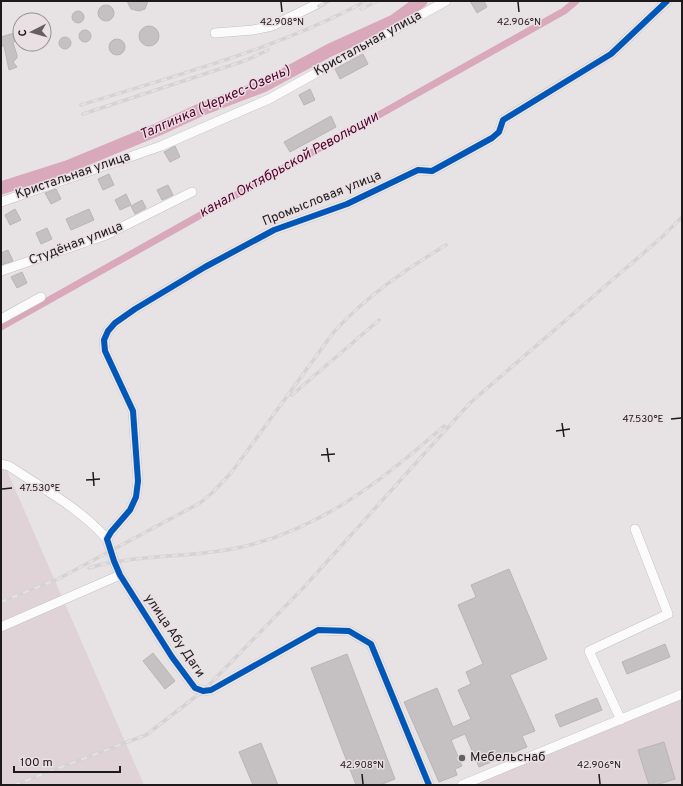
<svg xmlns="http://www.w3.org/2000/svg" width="683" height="786" viewBox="0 0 683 786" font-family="Overpass,sans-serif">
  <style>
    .built { fill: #e0d3d8 }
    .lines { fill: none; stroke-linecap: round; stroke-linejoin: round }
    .canal { stroke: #d9a8ba; stroke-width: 7 }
    .river { stroke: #d9a8ba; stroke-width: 13 }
    .building { fill: #c5c0c2; stroke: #b9b4b6 }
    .minor-casing { stroke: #c4c0c1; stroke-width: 10 }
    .minor { stroke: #fbfbfb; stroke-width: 9 }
    .rail-casing { stroke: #d4d3d3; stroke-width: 3.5 }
    .rail { stroke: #eadfe3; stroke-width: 2; stroke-dasharray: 6; stroke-linecap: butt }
    .cycleway-casing { stroke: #eadfe3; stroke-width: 8 }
    .cycleway { stroke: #0057b8; stroke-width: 6 }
    .ticks { fill: none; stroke: #1e1a1b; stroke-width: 1.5 }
    .poi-dot { fill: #646061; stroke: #eadfe3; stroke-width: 1.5 }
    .labels { text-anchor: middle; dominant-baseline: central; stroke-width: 3; stroke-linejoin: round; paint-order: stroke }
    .street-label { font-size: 13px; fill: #1e1a1b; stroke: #eadfe3 }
    .poi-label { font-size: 13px; fill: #1e1a1b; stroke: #eadfe3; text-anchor: start }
    .water-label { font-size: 14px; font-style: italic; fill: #51002c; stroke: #eadfe3 }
    .ticks-label { font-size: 10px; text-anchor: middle; fill: #1e1a1b; stroke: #eadfe3; stroke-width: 3; stroke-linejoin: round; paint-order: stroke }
  </style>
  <rect width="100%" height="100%" fill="#e7e2e4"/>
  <path class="built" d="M1,457L144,785H1Z
    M682,698V785H471Z"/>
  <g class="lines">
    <path class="canal" d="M1,327L564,11L576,1"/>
    <path class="river" d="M1,188L67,167L159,129L200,110L263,86L330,50L394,21L421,1"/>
  </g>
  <path class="building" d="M127,1H148L145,9L139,11L131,9Z
    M470,1H484L487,7L477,13Z
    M98 13a8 8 0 1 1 16 0a8 8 0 1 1-16 0Z
    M72 17a6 6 0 1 1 12 0a6 6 0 1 1-12 0Z
    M139 36a10 10 0 1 1 20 0a10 10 0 1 1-20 0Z
    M79 36a6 6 0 1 1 12 0a6 6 0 1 1-12 0Z
    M14,33L16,40L13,43L17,55V58L13,62L17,67L9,70L4,46H1V37Z
    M59 43a6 6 0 1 1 12 0a6 6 0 1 1-12 0Z
    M109 47a8 8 0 1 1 16 0a8 8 0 1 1-16 0Z
    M363,54L368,64L340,79L335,69Z
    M310,89L315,100L304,105L299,95Z
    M331,116L336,127L290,152L284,142Z
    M175,146L180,157L170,162L164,152Z
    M109,174L114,185L103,190L98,179Z
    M168,185L173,195L162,200L157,190Z
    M56,189L61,199L51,204L45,193Z
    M126,194L131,205L120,210L115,200Z
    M142,200L146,208L135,214L131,206Z
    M15,209L21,220L10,225L5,215Z
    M89,209L94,220L71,230L66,219Z
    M47,228L52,239L41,244L36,233Z
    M8,250L13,261L1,265V253Z
    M22,272L27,283L17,288L11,277Z
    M509,569L547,659L510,675L535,731L522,736L527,747L479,767L465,734L451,740L462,766L455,769L457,775L439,782L404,702L437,688L453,727L471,719L458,690L471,684L466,672L483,664L458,605L476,597L471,585Z
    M665,644L670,657L627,674L622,662Z
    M153,653L175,681L165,689L143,661Z
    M347,654L395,779L380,785H356L311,668Z
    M597,698L602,710L560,727L555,715Z
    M664,742L675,779L656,785H649L638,750Z
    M261,743L278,785H253L239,752Z"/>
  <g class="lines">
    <defs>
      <path id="minor" d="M215,33L253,30L272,26L323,1
        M1,202L161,146L269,99L446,1
        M1,271L106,235L192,192
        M1,319L41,297
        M1,464L9,466C43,489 80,508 107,539
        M1,627L120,575
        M621,720L589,651L668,614L635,529
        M429,785L371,644L349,631L318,630L211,690L203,691L195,688L172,657L120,575L114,561L107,539L111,532L130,510L136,497L138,481L133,411L105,351L104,340L108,331L115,323L135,309L205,267L274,230L347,204L418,170L432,171L492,138L499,132L503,120L611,54L667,1
        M462,785L682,694"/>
    </defs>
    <use href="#minor" class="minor-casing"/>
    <use href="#minor" class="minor"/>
    <defs>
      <path id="rail" d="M319,6L329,1
        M361,9L378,1
        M81,105C177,75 277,49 366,1
        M83,114L247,60L268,50
        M292,395L379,320
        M89,568C136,554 184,558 232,549C316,533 382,481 444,426
        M1,602L58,579L200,503L212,493L231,473L333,333C365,297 405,270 446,245
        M14,785L146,735L203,691L305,586L470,403L662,237L682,217"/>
    </defs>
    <use href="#rail" class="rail-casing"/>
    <use href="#rail" class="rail"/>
    <defs>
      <path id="cycleway" d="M429,785L371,644L349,631L318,630L211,690L203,691L195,688L172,657L120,575L114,561L107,539L111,532L130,510L136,497L138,481L133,411L105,351L104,340L108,331L115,323L135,309L205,267L274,230L347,204L418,170L432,171L492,138L499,132L503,120L611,54L667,1"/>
    </defs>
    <use href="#cycleway" class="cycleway-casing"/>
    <use href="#cycleway" class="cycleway"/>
  </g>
  <path class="ticks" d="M281,2L282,12M518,2L519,12M671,419L681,418M562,423L564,437M556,431L570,429M327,448L329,462M321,455L335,454M93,472L94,486M86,480L100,479M2,489L12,488M362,774L363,784M599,774L600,784"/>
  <circle class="poi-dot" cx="462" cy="758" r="4"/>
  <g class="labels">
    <g class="street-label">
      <text transform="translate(368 44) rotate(-29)">Кристальная улица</text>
      <text transform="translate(73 176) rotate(-19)">Кристальная улица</text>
      <text transform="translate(322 199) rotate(-22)">Промысловая улица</text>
      <text transform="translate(76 244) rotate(-21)">Студёная улица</text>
      <text transform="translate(174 636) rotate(56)">улица Абу Даги</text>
    </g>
    <g class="poi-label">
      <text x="470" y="758">Мебельснаб</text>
    </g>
    <g class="water-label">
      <text transform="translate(215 103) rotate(-24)">Талгинка (Черкес-Озень)</text>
      <text transform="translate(289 165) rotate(-29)">канал Октябрьской Революции</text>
    </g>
  </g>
  <g class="ticks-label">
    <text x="282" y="25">42.908°N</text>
    <text x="519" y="25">42.906°N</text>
    <text x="643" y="422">47.530°E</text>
    <text x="40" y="491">47.530°E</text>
    <text x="362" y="768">42.908°N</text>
    <text x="599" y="768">42.906°N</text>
  </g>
  <rect width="683" height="786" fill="none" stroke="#1e1a1b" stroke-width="4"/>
  <g transform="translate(32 32) rotate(264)"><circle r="19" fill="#eadfe3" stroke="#989093"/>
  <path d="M0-3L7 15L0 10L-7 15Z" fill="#646061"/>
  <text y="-6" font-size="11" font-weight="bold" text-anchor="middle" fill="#1e1a1b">С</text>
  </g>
  <path d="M14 766v6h106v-6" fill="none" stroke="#1e1a1b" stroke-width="2"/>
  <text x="20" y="766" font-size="12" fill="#1e1a1b" stroke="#eadfe3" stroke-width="3" paint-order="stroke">100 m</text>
</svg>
